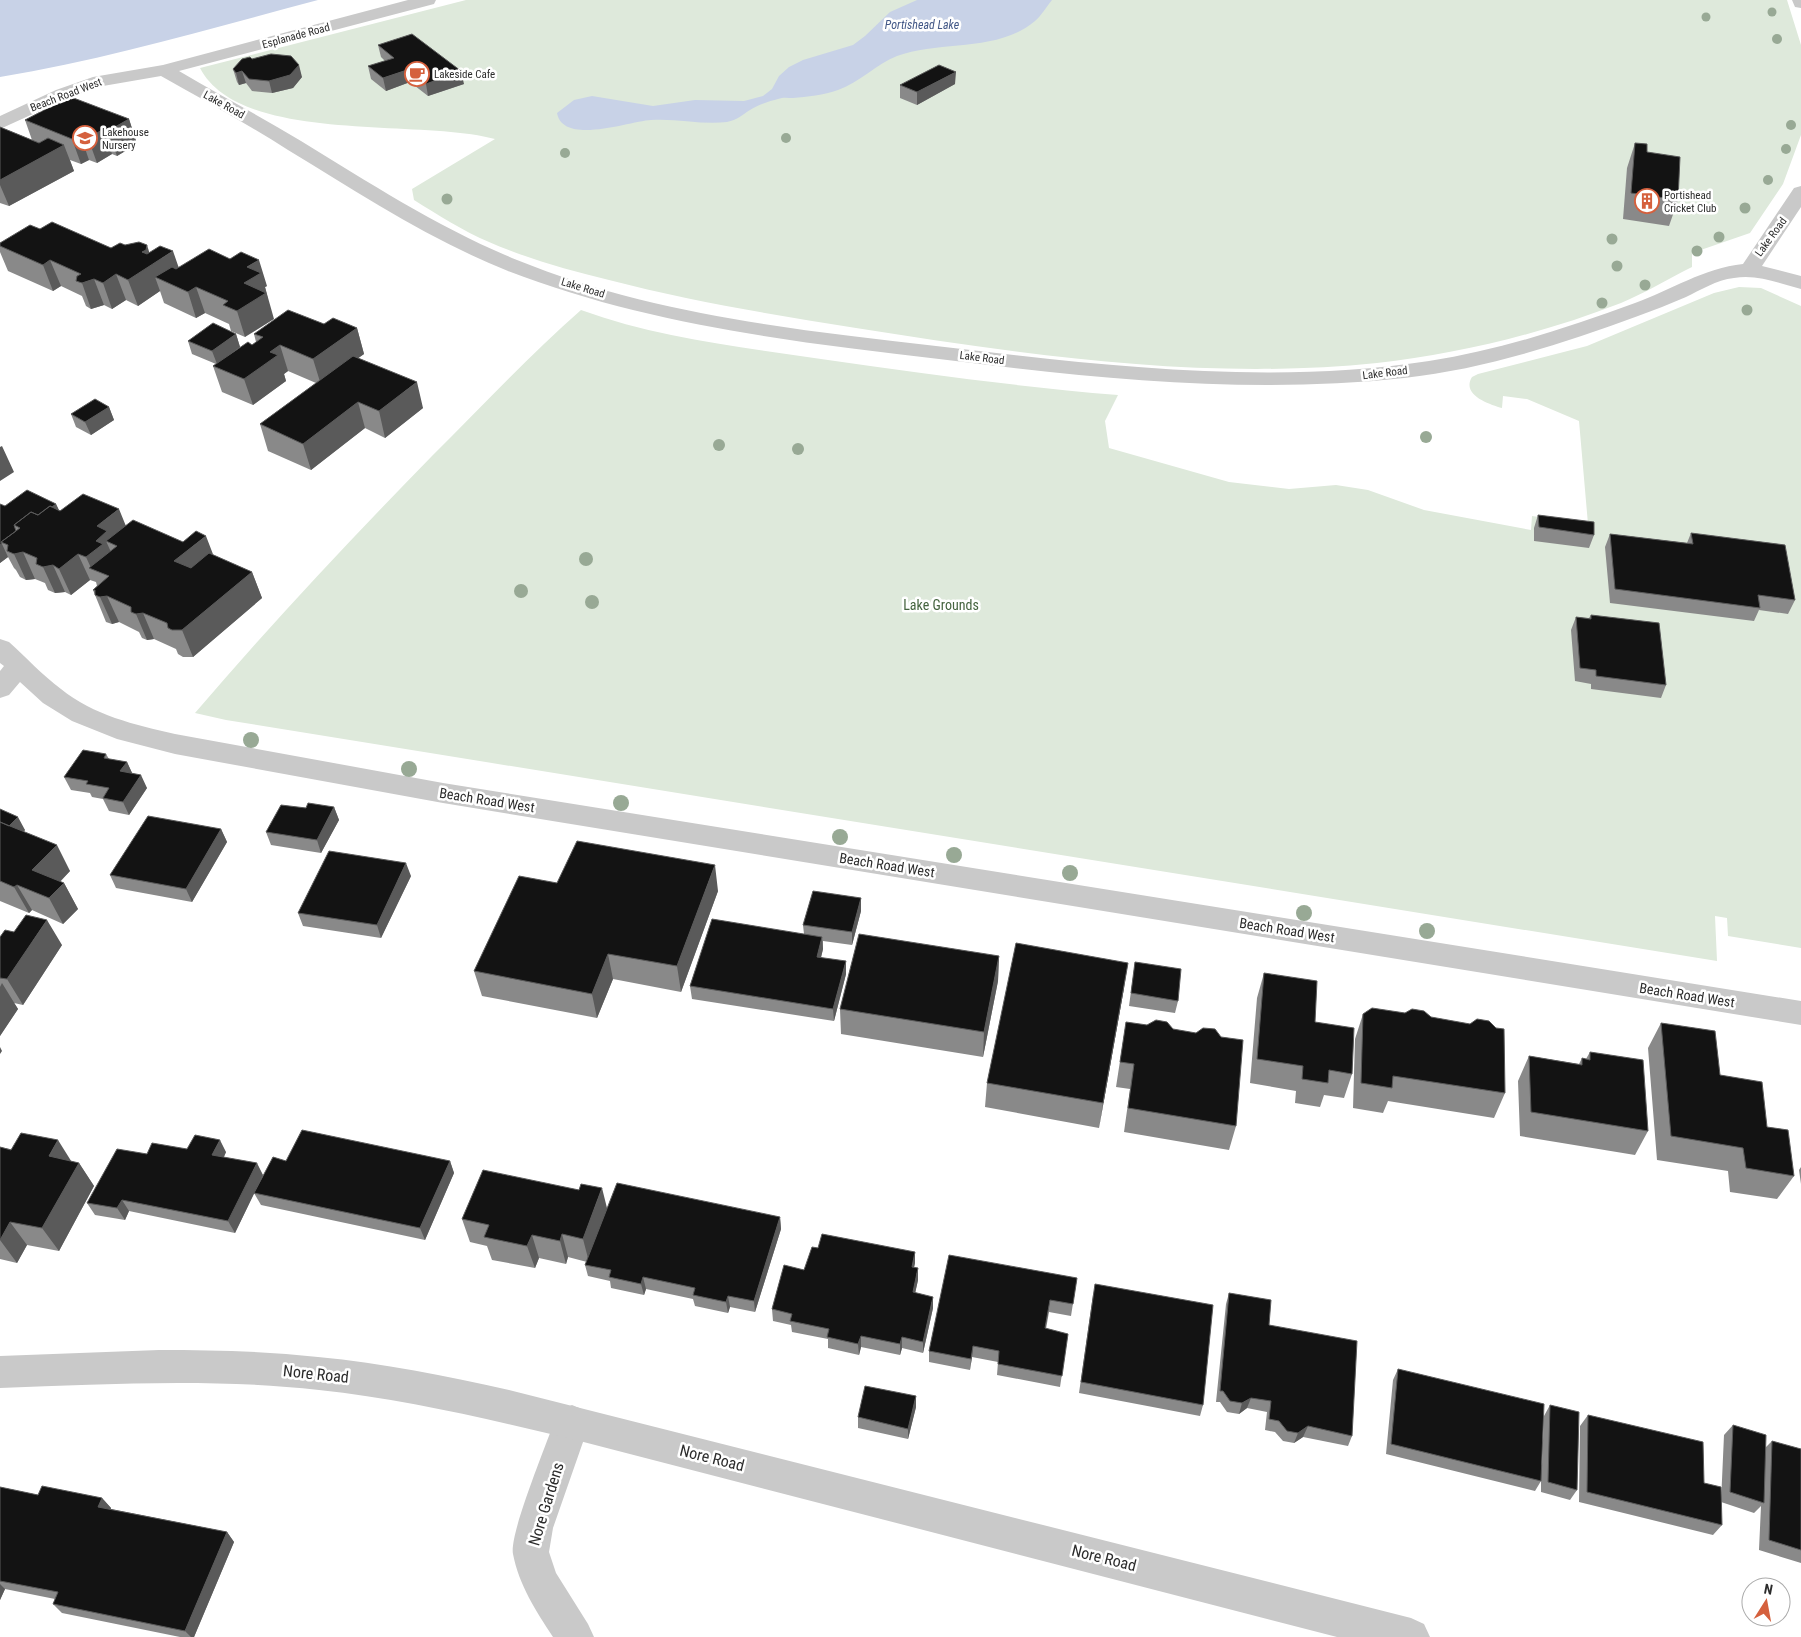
<svg xmlns="http://www.w3.org/2000/svg" width="1801" height="1637" viewBox="0 0 1801 1637" font-family="'Roboto Condensed',sans-serif">
  <style>
    .green { fill: #dee9db }
    .water { fill: #c8d2e7 }
    .lines { fill: none; stroke-linecap: round; stroke-linejoin: round }
    .minor { fill: #c9c9c9; fill-rule: evenodd }
    .tertiary { fill: #c9c9c9; fill-rule: evenodd }
    .tree { fill: #98a995 }
    .wall { fill: #898989 }
    .shaded-wall { fill: #5a5a5a }
    .building { fill: #131313; stroke: #5a5a5a }
    .labels { text-anchor: middle; dominant-baseline: central; stroke-width: 5; stroke-linejoin: round; paint-order: stroke }
    .far-street-label { font-size: 11px; fill: #2c2c2c; stroke: #fff }
    .far-poi-label { font-size: 11px; fill: #2c2c2c; stroke: #fff; text-anchor: start }
    .far-water-label { font-size: 12px; font-style: italic; fill: #425786; stroke: #fff }
    .park-label { font-size: 14px; fill: #44633e; stroke: #fff }
    .street-label { font-size: 14px; fill: #2c2c2c; stroke: #fff }
    .near-street-label { font-size: 16px; fill: #2c2c2c; stroke: #fff }
  </style>
  <rect width="100%" height="100%" fill="#fff"/>
  <path class="green" d="M466,0H1787L1801,45V135L1783,184L1750,233L1692,253V267C1668,279 1645,293 1621,303C1544,333 1459,354 1377,363C1203,381 1027,355 856,328C773,315 690,301 609,280C568,270 528,259 489,242C463,231 438,215 414,200L412,189L495,139C420,118 240,145 200,68Z
    M1739,287L1761,288L1801,306V948L1728,936L1727,918L1715,916L1717,961L226,720L195,713C271,624 350,540 432,456C481,407 529,356 581,310C658,338 740,347 821,359C920,373 1019,387 1118,395L1105,421L1109,448L1229,482L1289,489L1336,485L1368,490L1424,510L1531,530L1532,516L1588,524L1579,421L1527,399L1503,396L1502,408C1489,404 1461,395 1472,377L1478,374L1587,346L1714,293Z"/>
  <path class="water" d="M0,0H318C213,28 108,59 0,77Z
    M917,0H1052C1046,7 1042,15 1035,21C997,53 941,40 897,56C876,64 859,83 838,90C824,95 807,97 793,98C788,98 783,97 778,99C770,101 757,105 750,110C742,115 737,120 727,122C702,125 676,118 651,120C630,121 563,146 557,113L574,100L592,96L653,106L695,100L744,101L763,96L772,89L779,76L789,67L803,60L853,45L865,36L890,12Z"/>
  <g class="lines">
    <path class="minor" d="M408,0H436L434,4L179,71C220,95 261,117 301,141C371,184 441,229 517,260C650,314 795,330 936,346C1099,365 1265,386 1429,361C1500,350 1567,328 1635,303C1671,290 1704,268 1743,264L1794,188L1801,186V207L1762,266L1801,276V289C1778,283 1757,274 1734,278C1716,280 1701,290 1686,297C1670,304 1654,310 1638,316C1562,344 1485,369 1404,378C1248,395 1093,378 939,359C793,342 645,324 508,271C430,240 359,193 288,150C247,124 204,100 161,76L103,86L68,98L0,129V116L56,90L93,77L163,65Z
      M1792,0H1801V8L1795,7Z
      M0,639L9,642C26,657 42,675 61,689C93,715 135,725 175,734L443,783L1801,1001V1025L443,803L175,754L117,739L72,721L43,703L20,682L9,695L0,698V671L4,666L0,663Z
      M572,1405L584,1410L590,1422L553,1528L549,1552L556,1573L588,1624L594,1637H553C536,1611 519,1585 513,1554C509,1534 546,1446 554,1422L560,1410Z"/>
    <path class="tertiary" d="M159,1350C212,1350 265,1351 318,1357C383,1363 446,1376 509,1390L1411,1618L1424,1624L1430,1637H1337L572,1439C488,1419 404,1399 319,1390C213,1378 106,1384 0,1388V1356Z"/>
  </g>
  <g class="tree">
    <circle cx="1772" cy="12" r="4.5"/>
    <circle cx="1706" cy="17" r="4.5"/>
    <circle cx="1777" cy="39" r="5"/>
    <circle cx="1791" cy="125" r="5"/>
    <circle cx="786" cy="138" r="5"/>
    <circle cx="1786" cy="149" r="5"/>
    <circle cx="565" cy="153" r="5"/>
    <circle cx="1768" cy="180" r="5"/>
    <circle cx="447" cy="199" r="5.5"/>
    <circle cx="1745" cy="208" r="5.5"/>
    <circle cx="1719" cy="237" r="5.5"/>
    <circle cx="1612" cy="239" r="5.5"/>
    <circle cx="1697" cy="251" r="5.5"/>
    <circle cx="1617" cy="266" r="5.5"/>
    <circle cx="1645" cy="285" r="5.5"/>
    <circle cx="1602" cy="303" r="5.5"/>
    <circle cx="1747" cy="310" r="5.5"/>
    <circle cx="1426" cy="437" r="6"/>
    <circle cx="719" cy="445" r="6"/>
    <circle cx="798" cy="449" r="6"/>
    <circle cx="586" cy="559" r="7"/>
    <circle cx="521" cy="591" r="7"/>
    <circle cx="592" cy="602" r="7"/>
    <circle cx="251" cy="740" r="8"/>
    <circle cx="409" cy="769" r="8"/>
    <circle cx="621" cy="803" r="8"/>
    <circle cx="840" cy="837" r="8"/>
    <circle cx="954" cy="855" r="8"/>
    <circle cx="1070" cy="873" r="8"/>
    <circle cx="1304" cy="913" r="8"/>
    <circle cx="1427" cy="931" r="8"/>
  </g>
  <path class="wall" d="M378,45L464,84L428,96L410,82L386,91L371,79L368,66L385,61L381,57Z
    M252,59L302,77L293,88L272,93L252,91L246,83L239,85L237,82L233,69Z
    M955,84L917,105L900,98V85Z
    M42,105L129,119L137,144L117,156L112,154L97,163L89,160L81,164L70,160L74,171L9,206L0,203V127L32,140L25,120L44,110Z
    M1635,143L1647,152L1678,200L1669,226L1623,219L1627,168Z
    M40,229L111,248L125,245L150,253L179,267L267,286L265,287L268,299L245,337L231,331L229,324L205,313L196,318L164,303L160,291L138,306L126,300L112,309L104,305L91,309L86,306L82,296L61,286L53,291L8,271L0,252V243Z
    M324,324L357,328L364,354L358,358L423,408L385,438L365,428L311,470L268,451L260,424L316,383L288,371L284,374L286,381L253,405L222,392L213,366L216,364L192,354L188,341L236,334L240,347L226,357L252,345L256,342L254,334Z
    M109,407L114,420L91,435L76,427L71,414Z
    M56,504L59,510L126,526L213,555L252,572L262,598L193,657H183L178,654L176,649L154,639L147,640L142,638L139,632L119,622L112,624L106,622L93,590L97,586L96,582L90,580L71,595L65,592L55,593L48,590L45,583L35,579L26,580L20,577L16,570L14,568L8,557L0,563L5,506Z
    M1538,515L1594,535L1589,548L1534,541V528Z
    M1691,533L1795,600L1788,614L1759,610L1754,621L1610,603L1605,547L1610,534L1687,543Z
    M1591,615L1666,685L1661,698L1591,689V684L1575,681L1571,630L1576,617L1589,618Z
    M106,754L109,759L127,762L132,773L147,788L129,815L109,811L103,799L92,797L90,793L71,790L64,777Z
    M334,807L339,820L321,853L271,845L266,832L306,808Z
    M0,809L25,830L24,832L70,871L60,882L64,883L78,909L63,924L32,910L29,913L0,901Z
    M221,829L227,842L192,902L116,888L110,875Z
    M411,876L381,938L303,926L298,913Z
    M557,883L718,891L681,992L613,979L597,1018L482,996L474,971Z
    M861,898V911L852,945L823,941V949L821,957L846,974L834,1021L692,999L690,986L804,934L803,925Z
    M0,937L62,945L23,1005L14,1003L18,1009L0,1036Z
    M999,956L998,981L983,1057L841,1034L840,1009Z
    M1135,962L1178,1001L1175,1013L1129,1006Z
    M1264,973L1315,1022L1352,1074L1344,1098L1324,1095L1320,1107L1295,1103L1296,1091L1250,1083L1257,998Z
    M1124,988L1099,1128L985,1107L987,1083Z
    M1363,1014L1431,1017L1505,1093L1494,1118L1388,1101L1383,1113L1353,1108L1355,1039Z
    M1126,1022L1236,1126L1229,1150L1124,1132L1130,1089L1116,1087Z
    M1661,1023L1720,1075L1767,1127L1794,1176L1777,1199L1730,1192L1728,1171L1657,1160L1648,1048Z
    M1590,1052L1648,1131L1635,1155L1520,1136L1518,1081L1529,1056L1579,1064L1582,1058L1586,1059Z
    M0,1147L79,1163L94,1186L59,1251L27,1245L17,1263L0,1259Z
    M187,1149L226,1152L224,1157L263,1175L235,1233L129,1211L125,1220L95,1215L87,1203L147,1154Z
    M286,1161H450L454,1173L425,1240L261,1205L254,1193Z
    M1801,1167V1184L1799,1170Z
    M607,1208L780,1217L781,1229L755,1312L730,1307L728,1313L695,1306L693,1299L646,1289L644,1295L611,1288L610,1281L588,1276L585,1265L587,1262L568,1257L566,1264L539,1258L535,1268L492,1260L487,1246L470,1242L462,1219Z
    M818,1248L915,1252V1263L914,1268L918,1280L915,1293L933,1308L923,1353L902,1348L900,1355L861,1347L859,1355L828,1348V1339L792,1332L791,1325L773,1321L772,1309L804,1270Z
    M1077,1278L1071,1316L1049,1312L1046,1329L1068,1334L1060,1387L997,1375L998,1362L972,1357L970,1370L929,1362V1351Z
    M1229,1293L1269,1325L1352,1436L1348,1446L1303,1437L1294,1443L1283,1441L1275,1432L1265,1430L1267,1412L1247,1408L1239,1414L1227,1412L1220,1402H1216L1226,1304Z
    M1093,1295L1203,1405L1200,1416L1079,1393Z
    M1398,1369L1542,1465L1544,1416L1550,1405L1577,1490L1570,1500L1541,1492V1481L1535,1491L1386,1454L1393,1380Z
    M916,1396V1407L908,1439L858,1428V1417Z
    M1588,1415L1704,1483L1722,1525L1713,1535L1579,1502L1580,1426Z
    M1733,1425L1765,1448L1772,1441L1801,1449V1563L1759,1550L1761,1506L1754,1513L1721,1502L1724,1435Z
    M0,1487L38,1495L102,1498L111,1508V1509L227,1532L234,1542L194,1637H180L62,1613L53,1604L55,1599L5,1589L0,1600Z"/>
  <path class="shaded-wall" d="M299,65L302,77L293,88L272,93L269,81Z
    M407,70L410,82L386,91L383,78Z
    M242,71L246,83L239,85L236,73Z
    M461,71L464,84L428,96L426,84Z
    M956,72L955,84L917,105V92Z
    M129,119L137,144L117,156L108,131Z
    M104,129L112,154L97,163L88,138Z
    M80,134L89,160L81,164L72,139Z
    M64,145L74,171L9,206L0,185V180Z
    M147,245L153,264L173,251L182,277H155L160,291L138,306L128,280Z
    M50,260L61,286L53,291L43,265Z
    M259,260L267,286L265,287L274,319L245,337L237,311L247,267Z
    M116,274L126,300L112,309L103,283Z
    M94,279L104,305L91,309L82,283Z
    M196,287L205,313L196,318L188,292Z
    M357,328L364,354L321,385L313,359Z
    M236,334L240,347L217,364L212,351Z
    M280,345L288,371L284,374L286,381L253,405L244,379L270,352Z
    M417,382L423,408L385,438L379,411Z
    M358,402L365,428L311,470L303,444Z
    M109,407L114,420L91,435L85,422Z
    M2,446L14,472L0,481V447Z
    M56,504L62,517L21,530Z
    M119,509L130,536L106,541L115,561L91,568L86,557L96,541L97,526Z
    M206,536L216,562L185,587L174,561Z
    M2,544L8,557L0,563V545Z
    M23,552L35,579L26,580L14,554Z
    M78,554L90,580L71,595L59,569Z
    M53,565L65,592L55,593L43,567Z
    M252,572L262,598L193,657L182,630Z
    M107,596L119,622L112,624L100,597Z
    M143,613L154,639L147,640L136,614Z
    M127,762L133,775L120,771Z
    M141,775L147,788L129,815L123,802Z
    M334,807L339,820L321,853L317,840Z
    M18,817L25,830L9,846L2,833Z
    M221,829L227,842L192,902L186,889Z
    M57,845L70,871L46,896L32,870Z
    M406,863L411,876L381,938L377,925Z
    M715,865L718,891L681,992L677,966Z
    M64,883L78,909L63,924L49,898Z
    M17,885L32,910L29,913L14,887Z
    M861,898V911L852,945V932Z
    M47,920L62,945L23,1005L7,979Z
    M822,937L823,949L818,970L817,957Z
    M608,954L613,979L597,1018L592,994Z
    M999,956L998,981L983,1057L984,1032Z
    M846,961V974L834,1021L833,1009Z
    M1128,963L1124,988L1099,1128L1103,1103Z
    M2,983L18,1009L0,1036V987Z
    M0,1047L2,1051L0,1054Z
    M58,1140L73,1164L49,1156Z
    M220,1140L226,1152L219,1167L212,1155Z
    M450,1161L454,1173L425,1240L420,1228Z
    M79,1163L94,1186L59,1251L42,1228Z
    M257,1163L263,1175L235,1233L228,1221Z
    M602,1188L608,1212L589,1262L583,1239Z
    M122,1200L129,1211L125,1220L117,1208Z
    M780,1217L781,1229L755,1312L754,1301Z
    M10,1222L27,1245L17,1263L0,1240Z
    M562,1234L568,1257L566,1264L560,1241Z
    M532,1235L539,1258L535,1268L527,1246Z
    M915,1252V1263L911,1279L912,1267Z
    M918,1268V1280L913,1303V1292Z
    M643,1277L646,1289L644,1295L641,1284Z
    M728,1296L730,1307L728,1313L726,1302Z
    M933,1297V1308L923,1353V1342Z
    M861,1336V1347L859,1355L858,1344Z
    M902,1337V1348L900,1355V1344Z
    M973,1346L972,1357L970,1370L971,1359Z
    M916,1396V1407L908,1439V1429Z
    M1251,1398L1247,1408L1239,1414L1242,1403Z
    M1308,1426L1303,1437L1294,1443L1298,1433Z
    M102,1498L111,1508L107,1517L98,1507Z
    M227,1532L234,1542L194,1637H191L185,1631Z
    M0,1584L5,1589L0,1600Z"/>
  <path class="building" d="M412,34L461,71L426,84L407,70L383,78L368,66L394,58L378,45Z
    M271,54L291,56L299,65L290,75L269,81L249,79L242,71L236,73L233,69L242,59L250,57L252,59Z
    M939,65L956,72L917,92L900,85Z
    M63,94L129,119L108,131L104,129L88,138L80,134L72,139L25,120L48,108L42,105Z
    M0,127L39,143L48,138L64,145L0,180Z
    M1635,143L1647,144V152L1680,157L1678,200L1631,193Z
    M52,222L111,248L120,243L125,245L139,242L147,245L146,250L142,252L147,254L160,246L173,251L128,280L116,274L103,283L94,279L82,283L76,281L77,276L81,274L50,260L43,265L0,246V243L30,225L40,229Z
    M209,249L230,259L241,252L259,260L247,267L261,273L244,283L266,293L237,311L223,305L228,301L196,287L188,292L155,277L172,267L176,269Z
    M288,310L324,324L333,318L357,328L313,359L280,345L270,352L278,355L244,379L213,366L248,342L252,345L263,337L254,334Z
    M213,323L236,334L212,351L188,341Z
    M353,356L417,382L379,411L358,402L303,444L260,424Z
    M95,399L109,407L85,422L71,414Z
    M27,490L56,504L52,507L50,506L38,515L31,512L14,525L16,531L1,542L2,544L0,545V504L5,506Z
    M83,494L119,509L97,526L107,531L96,541L103,544L86,557L78,554L59,569L53,565L43,567L36,564L37,558L23,552L14,554L7,551L8,545L1,542L20,528L14,525L31,512L38,515L50,506L60,511Z
    M1538,515L1594,522V535L1539,527Z
    M133,520L183,542L196,531L206,536L174,561L191,568L209,553L252,572L182,630H172L168,628L167,623L143,613L136,614L131,612V607L107,596L100,597L95,595V590H93L109,576L89,568L117,546L106,541Z
    M1691,533L1785,545L1795,600L1758,595L1760,608L1615,589L1610,534L1693,544Z
    M1591,615L1659,623L1666,685L1596,676V670L1580,668L1576,617L1591,619Z
    M83,750L106,754L104,758L127,762L120,771L141,775L123,802L103,798L109,788L86,784L88,781L64,777Z
    M308,803L334,807L317,840L266,832L281,805L306,808Z
    M0,809L18,817L9,826L0,822Z
    M148,816L221,829L186,889L110,875Z
    M0,822L57,845L32,870L64,883L49,898L17,885L14,887L0,881Z
    M577,841L715,865L677,966L608,954L592,994L474,971L519,876L557,883Z
    M329,851L406,863L377,925L298,913Z
    M813,891L861,898L852,932L803,925Z
    M26,915L47,920L7,979L0,978V937L5,930L14,932Z
    M712,919L822,937L817,957L846,961L833,1009L690,986Z
    M859,934L999,956L984,1032L840,1009Z
    M1016,943L1128,963L1103,1103L987,1083Z
    M1135,962L1181,969L1178,1001L1131,993Z
    M1264,973L1317,981L1315,1022L1354,1028L1352,1074L1329,1070L1328,1083L1302,1079L1303,1066L1257,1059Z
    M1372,1008L1405,1013L1412,1009L1424,1011L1431,1017L1470,1024L1477,1019L1489,1021L1496,1028L1504,1029L1505,1093L1393,1076L1392,1088L1361,1083L1363,1014Z
    M1156,1020L1167,1022L1173,1029L1196,1033L1203,1028L1215,1029L1221,1037L1243,1040L1236,1126L1128,1108L1134,1064L1120,1062L1126,1022L1147,1025Z
    M1661,1023L1715,1031L1720,1075L1762,1082L1767,1127L1788,1130L1794,1176L1746,1168L1743,1148L1671,1136Z
    M1590,1052L1643,1060L1648,1131L1531,1112L1529,1056L1582,1065V1058L1590,1060Z
    M302,1130L450,1161L420,1228L254,1193L273,1157L286,1161Z
    M21,1133L58,1140L49,1156L79,1163L42,1228L10,1222L0,1240V1147L11,1150Z
    M195,1135L220,1140L212,1155L257,1163L228,1221L122,1200L117,1208L87,1203L117,1149L147,1154L152,1143L187,1149Z
    M483,1170L579,1190L581,1184L602,1188L583,1239L562,1234L560,1241L532,1235L527,1246L484,1237L489,1225L462,1219Z
    M617,1183L780,1217L754,1301L728,1296L726,1302L693,1295L695,1288L643,1277L641,1284L609,1277L611,1270L585,1265Z
    M822,1234L915,1252L912,1267L918,1268L913,1292L933,1297L923,1342L902,1337L900,1344L861,1336L858,1344L827,1337L829,1329L790,1321L792,1314L772,1309L784,1265L804,1270L812,1247L818,1248Z
    M949,1255L1077,1278L1073,1304L1050,1300L1045,1328L1068,1334L1062,1376L998,1364L999,1351L973,1346L971,1359L929,1351Z
    M1095,1284L1213,1305L1203,1405L1081,1382Z
    M1229,1293L1271,1300L1269,1325L1357,1341L1352,1436L1308,1426L1298,1433L1287,1431L1279,1421L1269,1419L1271,1401L1251,1398L1242,1403L1230,1401L1223,1391H1220Z
    M1398,1369L1544,1404L1541,1481L1391,1444Z
    M865,1386L916,1396L908,1429L858,1417Z
    M1550,1405L1579,1412L1577,1490L1548,1482Z
    M1588,1415L1703,1442L1704,1483L1721,1487L1722,1525L1587,1492Z
    M1733,1425L1766,1435L1764,1503L1730,1492Z
    M1772,1441L1801,1449V1550L1769,1540Z
    M42,1486L102,1498L98,1507L227,1532L185,1631L53,1604L58,1592L0,1581V1487L38,1495Z"/>
  <defs>
    <symbol id="cafe-ring" viewBox="-11 -11 22 22"><circle r="9.5" fill="#fff" stroke="#d5603d" stroke-width="1.5"/><path d="M-5.5-4.5H6V0H3Q3 3.5 0 3.5H-2.5Q-5.5 3.5-5.5 0ZM3-3.2v2h1.7v-2ZM-6 4.5H4V6H-6Z" fill="#d5603d"/></symbol>
    <symbol id="school-ring" viewBox="-11 -11 22 22"><circle r="9.5" fill="#fff" stroke="#d5603d" stroke-width="1.5"/><path d="M0-5L7-2L0 1L-7-2ZM-4 1L0 2.5L4 1V4Q0 6-4 4Z" fill="#d5603d"/></symbol>
    <symbol id="building-ring" viewBox="-11 -11 22 22"><circle r="9.5" fill="#fff" stroke="#d5603d" stroke-width="1.5"/><path d="M-4-6H4V6H1V3H-1V6H-4ZM-2.5-4.3h1.7v1.8h-1.7ZM.8-4.3h1.7v1.8H.8ZM-2.5-1h1.7V.8h-1.7ZM.8-1h1.7V.8H.8Z" fill="#d5603d"/></symbol>
  </defs>
  <g fill-rule="evenodd">
    <use href="#cafe-ring" x="403" y="60" width="28" height="28"/>
    <use href="#school-ring" x="71" y="124" width="28" height="28"/>
    <use href="#building-ring" x="1633" y="187" width="28" height="28"/>
  </g>
  <g class="labels">
    <g class="far-street-label">
      <text transform="translate(296 36) rotate(-15)">Esplanade Road</text>
      <text transform="translate(66 95) rotate(-21)">Beach Road West</text>
      <text transform="translate(224 105) rotate(29)">Lake Road</text>
      <text transform="translate(1771 237) rotate(-54)">Lake Road</text>
      <text transform="translate(583 288) rotate(17)">Lake Road</text>
      <text transform="translate(982 358) rotate(7)">Lake Road</text>
      <text transform="translate(1385 373) rotate(-7)">Lake Road</text>
    </g>
    <g class="far-poi-label">
      <text x="434" y="74">Lakeside Cafe</text>
      <text x="102" y="132">Lakehouse<tspan x="102" dy="13">Nursery</tspan></text>
      <text x="1664" y="195">Portishead<tspan x="1664" dy="13">Cricket Club</tspan></text>
    </g>
    <g class="far-water-label">
      <text x="922" y="25">Portishead Lake</text>
    </g>
    <g class="park-label">
      <text x="941" y="605">Lake Grounds</text>
    </g>
    <g class="street-label">
      <text transform="translate(487 800) rotate(9)">Beach Road West</text>
      <text transform="translate(887 865) rotate(9)">Beach Road West</text>
      <text transform="translate(1287 930) rotate(9)">Beach Road West</text>
      <text transform="translate(1687 995) rotate(9)">Beach Road West</text>
    </g>
    <g class="near-street-label">
      <text transform="translate(316 1374) rotate(6)">Nore Road</text>
      <text transform="translate(712 1458) rotate(14)">Nore Road</text>
      <text transform="translate(546 1504) rotate(-73)">Nore Gardens</text>
      <text transform="translate(1104 1558) rotate(14)">Nore Road</text>
    </g>
  </g>
  <g transform="translate(1766 1602) rotate(11)"><circle r="24" fill="#ffffff" stroke="#ababab"/>
  <path d="M0-4L9 19L0 12L-9 19Z" fill="#d5603d"/>
  <text y="-8" font-size="14" font-weight="bold" text-anchor="middle" fill="#2c2c2c">N</text>
  </g>
</svg>
